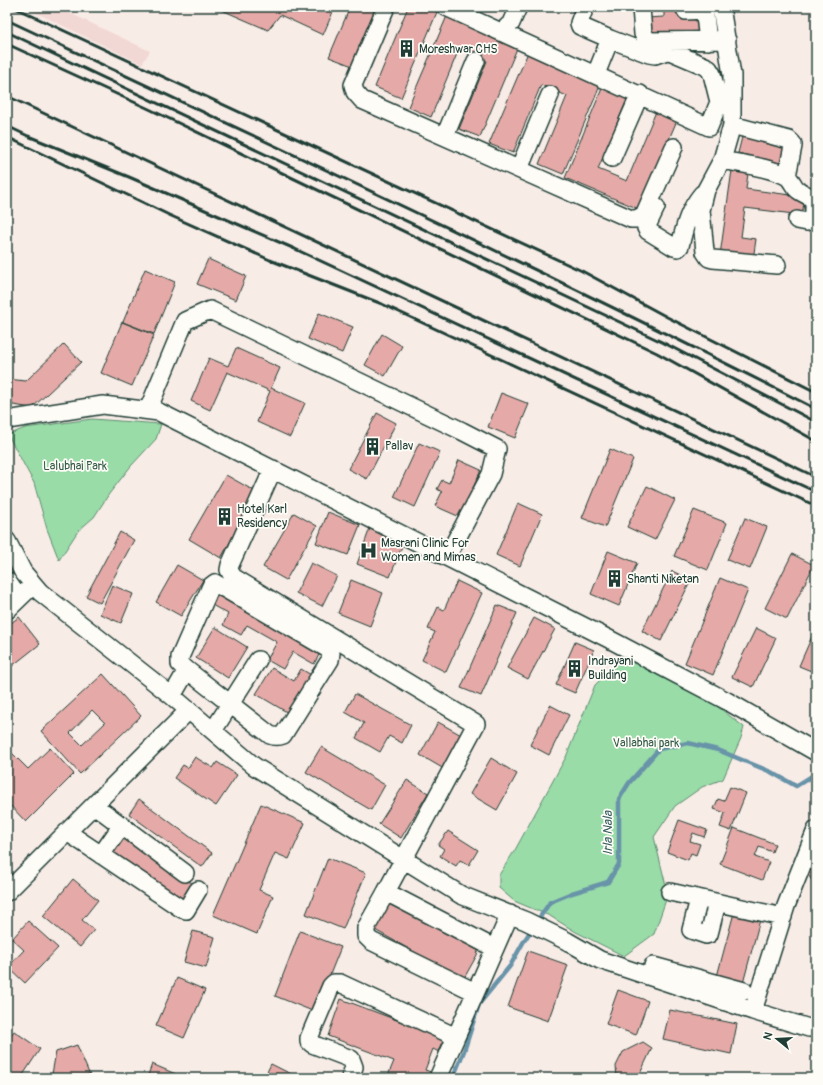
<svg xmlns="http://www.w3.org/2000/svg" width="823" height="1085" viewBox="0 0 823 1085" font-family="Pangolin,sans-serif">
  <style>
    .built { fill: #f2d8d4 }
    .green { fill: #99dca8; stroke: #5c8c6e }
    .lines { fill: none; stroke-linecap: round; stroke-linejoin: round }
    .stream { stroke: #6793a8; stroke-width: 4.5 }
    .building { fill: #e5aaa7; stroke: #1f3d34; fill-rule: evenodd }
    .minor-casing { stroke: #1f3d34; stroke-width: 20 }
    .minor { stroke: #fdfcf7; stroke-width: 17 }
    .rail { stroke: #1f3d34; stroke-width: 3 }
    .labels { text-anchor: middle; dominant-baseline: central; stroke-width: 3.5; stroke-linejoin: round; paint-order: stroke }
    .poi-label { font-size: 12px; fill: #1f3d34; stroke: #fdfcf7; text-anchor: start }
    .park-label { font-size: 12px; fill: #375d4b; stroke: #fdfcf7 }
    .water-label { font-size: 13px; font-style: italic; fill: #3d6164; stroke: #fdfcf7 }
  </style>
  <rect width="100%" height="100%" fill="#f8ece7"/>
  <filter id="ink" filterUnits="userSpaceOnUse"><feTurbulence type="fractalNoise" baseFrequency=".025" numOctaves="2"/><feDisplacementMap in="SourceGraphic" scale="8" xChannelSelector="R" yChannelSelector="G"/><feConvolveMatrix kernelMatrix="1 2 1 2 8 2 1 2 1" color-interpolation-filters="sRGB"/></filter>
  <g filter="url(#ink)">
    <path class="built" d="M24,7H57L150,51L142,64Z"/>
    <path class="green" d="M92,419L161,424L156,439L131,466L109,494L94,517L78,531L59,560L47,529L34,483L8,435L25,428Z
      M622,659L655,670L704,696L744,727L741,738L723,779L702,787L675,806L654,837L668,894L654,934L624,956L576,932L550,916L514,901L499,888V875L515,850L566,757L595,685Z"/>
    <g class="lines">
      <path class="stream" d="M453,1078L464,1051L479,1004L510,966L524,941L550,902L572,893L608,882L619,864V799L629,783L659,749L688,743L718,750L771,772L796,786L812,776L816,772"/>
    </g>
    <path class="building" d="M215,7H335L323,35L280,15L268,30Z
      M350,7H380L355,67L329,57Z
      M408,7H425L437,12L401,98L375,87Z
      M664,7H681L699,14L700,31L647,34L646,18L664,17Z
      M447,16L518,46L480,137L459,129L487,61L459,49L431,117L408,107Z
      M529,50L602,81L563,174L539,164L567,96L541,85L513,153L489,144Z
      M603,86L628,97L598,169L627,181L657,109L678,118L639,209L565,178Z
      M743,133L787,145L782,165L738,153Z
      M732,170L748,173L746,189L805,197L802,215L745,208L741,237L756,239L753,260L720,255Z
      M208,259L246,276L236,300L197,284Z
      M145,269L175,282L154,334L123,322Z
      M319,313L353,327L342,353L308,339Z
      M122,322L154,335L132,386L101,373Z
      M382,334L402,346L385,376L365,365Z
      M64,344L81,362L32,408L7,404V379L26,381Z
      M236,348L280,368L271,388L305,403L290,437L257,422L270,391L227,372L210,410L191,401L209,358L228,366Z
      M501,393L529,404L515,438L488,427Z
      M377,413L396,423L367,479L348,469Z
      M419,443L440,452L415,507L394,497Z
      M610,449L633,459L605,527L582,518Z
      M459,460L481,470L460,517L435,506L442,492L437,489L442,480L449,483Z
      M226,475L258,493L221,558L189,539Z
      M647,486L675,500L655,540L627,527Z
      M518,503L542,514L520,566L496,555Z
      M694,510L727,523L708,570L674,556Z
      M328,512L360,525L348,555L316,543Z
      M294,513L317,526L286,580L263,567Z
      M745,518L767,527L750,569L727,560Z
      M370,528L404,541L390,577L357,564Z
      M120,532L134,540L100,603L86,596Z
      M608,551L637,563L619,606L591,594Z
      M792,554L814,565L787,619L765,608Z
      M311,563L337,576L322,606L296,593Z
      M177,565L203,580L181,616L156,602Z
      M672,571L691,580L661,641L642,631Z
      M720,578L748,590L713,675L685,663Z
      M351,580L383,593L370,626L338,613Z
      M457,581L482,593L446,672L422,660L435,632L428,629L438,607L444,610Z
      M112,585L133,594L121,623L100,614Z
      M219,592L321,651L314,664L293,652L283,669L267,660L277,642L247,625L241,635L223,625L228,614L212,605Z
      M497,605L517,613L481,696L461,688Z
      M19,617L40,644L7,670V642L12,638L7,632V626Z
      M534,618L555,629L528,679L507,668Z
      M215,627L247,647L228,678L196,658Z
      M816,627V673L799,666Z
      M756,628L776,638L753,687L732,677Z
      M575,642L594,650L575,693L556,685Z
      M272,668L294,681L301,669L313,676L290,714L256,694Z
      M103,674L141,716L80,774L41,731ZM92,710L105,723L82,745L70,733Z
      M355,694L411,725L402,743L389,736L380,752L356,738L364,723L345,712Z
      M550,705L569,715L549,755L530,745Z
      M438,722L463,736L444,769L420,755Z
      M321,747L385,785L371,810L306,772Z
      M50,748L74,774L26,822L7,802V755L10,751L28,769Z
      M195,757L213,768L217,762L237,775L216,806L174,778L183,765L188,768Z
      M491,758L517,774L497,810L470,794Z
      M407,780L428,793L401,838L379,824Z
      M730,787L746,793L731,831L720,827L725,813L714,809L718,799L724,801Z
      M139,799L212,853L202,867L129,814Z
      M261,804L305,823L289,859L275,853L259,890L273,896L257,934L213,915Z
      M679,820L707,830L704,837L693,833L690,841L700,844L696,855L691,853L688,860L667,852Z
      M734,828L775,844L772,852L759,847L755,857L769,862L762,880L720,864Z
      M119,831L196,886L186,904L106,850Z
      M448,831L478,850L469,865L460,860L456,866L440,856L444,849L438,845Z
      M328,858L366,873L343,929L306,914Z
      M816,860V886L804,869Z
      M73,879L98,900L82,920L94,930L80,947L43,916Z
      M392,899L479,947L477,955L463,980L443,970L434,963L375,930Z
      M735,909L761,916L742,987L716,980Z
      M28,921L58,948L25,983L8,967L24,950L12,939Z
      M193,931L215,937L206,968L184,962Z
      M300,931L341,947L315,1012L275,996Z
      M528,951L568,965L548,1021L508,1007Z
      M177,978L205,990L184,1038L156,1026Z
      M618,990L648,1001L636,1035L606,1024Z
      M341,999L444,1038L439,1052L433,1049L425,1070L431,1072L429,1078H387L394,1061L328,1036Z
      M670,1010L737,1024L731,1054L663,1039Z
      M14,1031L40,1049L21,1078H7V1041Z
      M643,1042L652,1048L638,1078H617L616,1066L623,1052Z
      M77,1045L91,1078H50L52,1074L56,1052Z
      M152,1064L185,1078H147Z
      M271,1064L295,1076L294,1078H264Z"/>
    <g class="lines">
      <defs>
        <path id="minor" d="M386,7L353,85L355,92L362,100L631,219H636L644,215L674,147
          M446,7L709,127L719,102L712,74L709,69L705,66L672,52L667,51L655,55L649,54L610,39L596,74
          M585,7L579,23L580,26L610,39
          M641,7L643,34L649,41L727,40
          M684,7L686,11L704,10
          M704,7L708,41
          M721,7L732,75V125L722,160L706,190L701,210L705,252L709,258L713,259L777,265
          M504,33L507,27L511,23L518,7
          M732,125L789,140L793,144V146L787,176
          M445,136L476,61
          M612,158L640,94
          M722,160C741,164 769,167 786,176C792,179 793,187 798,190C807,197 815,195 814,209C814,216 813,218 807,222L797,220
          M519,169L550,95
          M656,207L646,228L648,231L674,247L678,248L680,246C685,226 688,211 702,194
          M148,410L185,321L210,310L462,431L497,449L491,474L447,557
          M7,420L103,405L159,412L609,639L727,701L816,752
          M273,469L230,565L229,570L233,577L476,724L386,892
          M7,541L23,572L40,592L172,696L254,766L461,895L526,921L567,941L600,960L753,1011L809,1028
          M7,581L19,598
          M215,583L328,649L331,653L330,660L283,735C278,737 275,737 270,735L187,670L180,664V657L211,586Z
          M7,610L33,585
          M172,696L187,670
          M213,731L258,660
          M94,805L185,873
          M67,832L182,909L186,910L198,890
          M101,855L122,825
          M7,892L189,710
          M670,892L783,917
          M699,899L691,930L706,935L709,934L717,903
          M653,966L744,991
          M475,992L371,941L366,936V928L386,892L494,948
          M753,1011L786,906L816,830
          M350,1078L354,1067L351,1059L312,1044L309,1041V1038L331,986L334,983H340L456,1037
          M438,1078L510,914"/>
      </defs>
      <use href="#minor" class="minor-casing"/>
      <use href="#minor" class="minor"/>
      <path class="rail" d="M13,7L582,271L667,317L816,392
        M7,20C278,147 549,273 816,409
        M7,32L664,343L816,422
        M7,44L147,108L657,353L816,441
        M7,96L816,477
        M7,126L28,136L129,177L295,249L816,492
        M7,137L169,215L270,260L382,304L816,506"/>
    </g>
  </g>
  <defs>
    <symbol id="building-bare" viewBox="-9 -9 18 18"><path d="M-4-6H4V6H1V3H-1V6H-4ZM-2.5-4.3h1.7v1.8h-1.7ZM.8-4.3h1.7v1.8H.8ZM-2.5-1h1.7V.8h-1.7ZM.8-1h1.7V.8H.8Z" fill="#1f3d34" stroke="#fdfcf7" stroke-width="2.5" paint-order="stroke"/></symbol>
    <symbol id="hospital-bare" viewBox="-9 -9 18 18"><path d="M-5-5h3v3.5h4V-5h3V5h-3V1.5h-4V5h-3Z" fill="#1f3d34" stroke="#fdfcf7" stroke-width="2.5" paint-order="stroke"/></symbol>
  </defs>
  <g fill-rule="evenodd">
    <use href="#building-bare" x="394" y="36" width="25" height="25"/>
    <use href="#building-bare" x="360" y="434" width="25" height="25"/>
    <use href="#building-bare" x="212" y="504" width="25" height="25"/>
    <use href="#hospital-bare" x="356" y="538" width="25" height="25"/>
    <use href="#building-bare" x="602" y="566" width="25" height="25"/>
    <use href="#building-bare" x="562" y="656" width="25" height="25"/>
  </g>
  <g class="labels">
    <g class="poi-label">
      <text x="419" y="49">Moreshwar CHS</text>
      <text x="385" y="446">Pallav</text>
      <text x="237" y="509">Hotel Karl<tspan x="237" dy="14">Residency</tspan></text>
      <text x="381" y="543">Masrani Clinic For<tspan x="381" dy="14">Women and Mimas</tspan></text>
      <text x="627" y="579">Shanti Niketan</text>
      <text x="588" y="661">Indrayani<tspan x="588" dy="14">Building</tspan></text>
    </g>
    <g class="park-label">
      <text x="75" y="466">Lalubhai Park</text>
      <text x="646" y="743">Vallabhai park</text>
    </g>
    <g class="water-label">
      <text transform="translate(608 833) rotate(-90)">Irla Nala</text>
    </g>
  </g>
  <rect width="823" height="1085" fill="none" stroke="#fdfcf7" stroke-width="24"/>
  <rect x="12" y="12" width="799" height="1061" fill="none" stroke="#1f3d34" stroke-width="1.5" filter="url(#ink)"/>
  <g transform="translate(777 1039) rotate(288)" stroke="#fdfcf7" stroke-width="3" paint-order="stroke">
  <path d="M0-3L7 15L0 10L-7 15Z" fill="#1f3d34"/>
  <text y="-6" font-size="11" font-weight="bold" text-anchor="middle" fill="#1f3d34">N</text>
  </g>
</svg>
